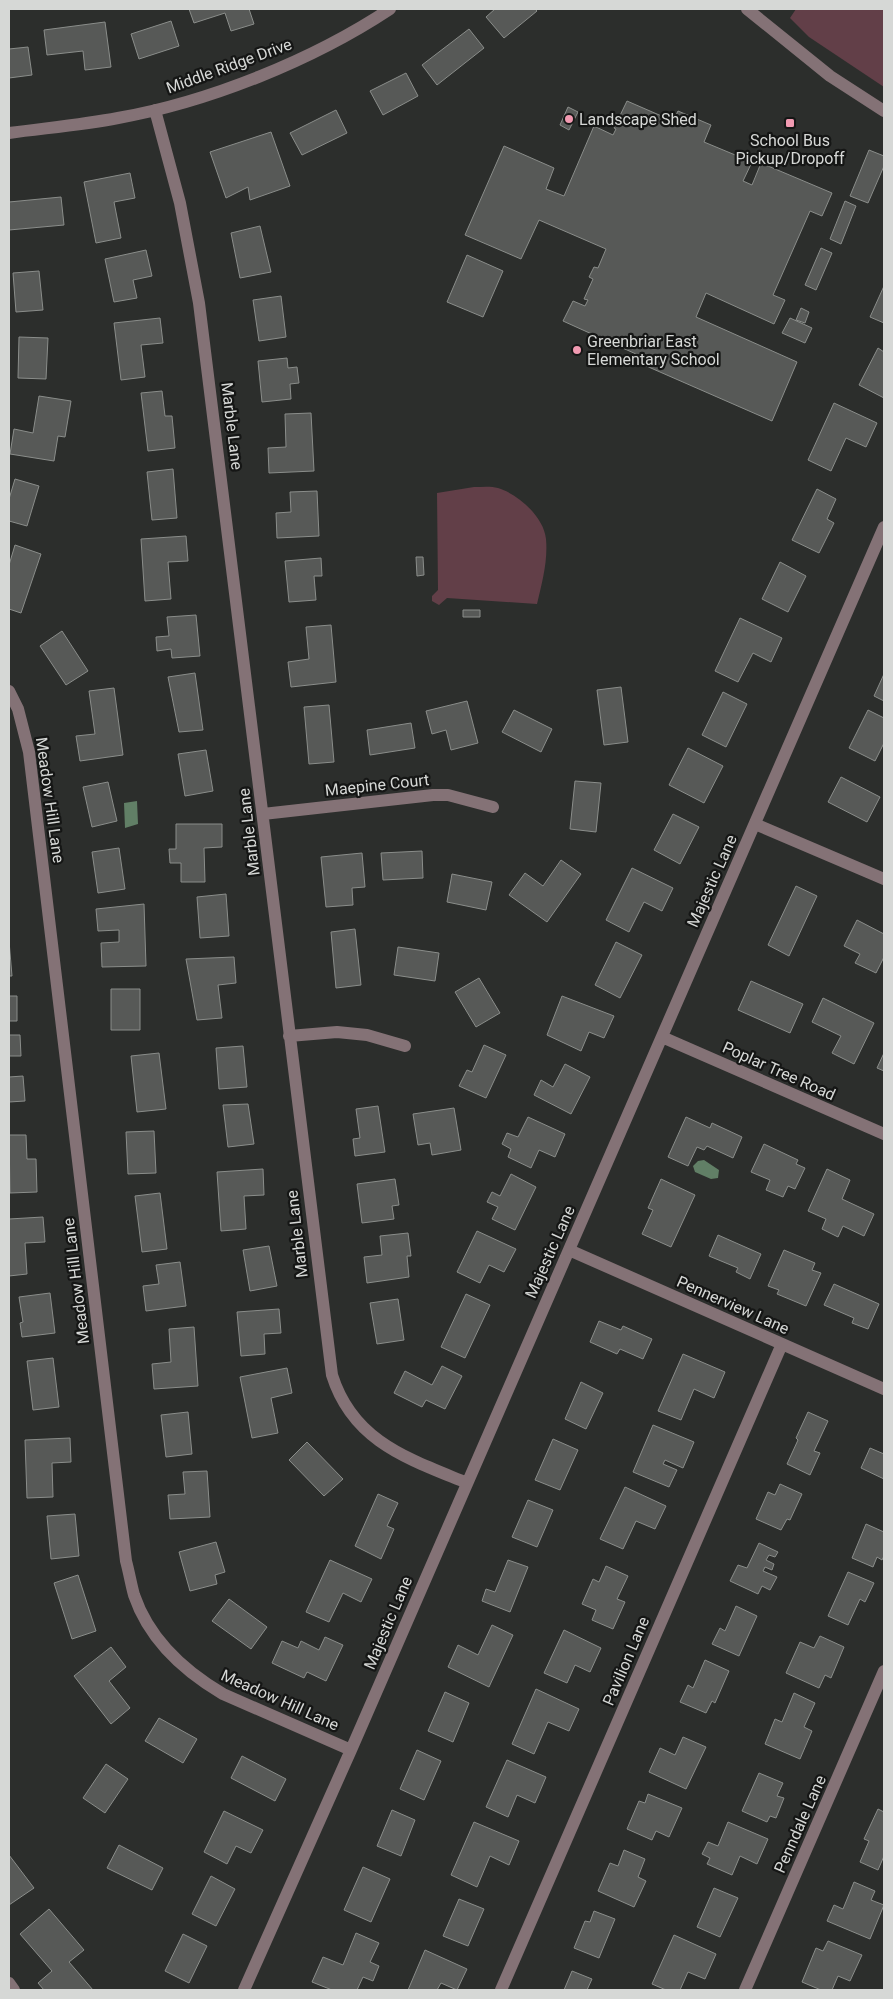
<svg xmlns="http://www.w3.org/2000/svg" width="893" height="1999" viewBox="0 0 893 1999" font-family="Roboto,sans-serif">
  <style>
    .green { fill: #623f48 }
    .water { fill: #617f66 }
    .building { fill: #575957; stroke: #8a8d8a }
    .lines { fill: none; stroke-linecap: round; stroke-linejoin: round }
    .minor { stroke: #847276; stroke-width: 12 }
    .poi-dot { fill: #f19ab1; stroke: #151615; stroke-width: 2 }
    .labels { text-anchor: middle; dominant-baseline: central; stroke-width: 4.5; stroke-linejoin: round; paint-order: stroke }
    .street-label { font-size: 16px; fill: #d6d8d6; stroke: #151615 }
    .poi-label { font-size: 16px; fill: #d6d8d6; stroke: #151615; text-anchor: start }
  </style>
  <rect width="100%" height="100%" fill="#2c2e2c"/>
  <path class="green" d="M796,9H884V87L809,37L790,18Z
    M474,487C482,487 491,486 498,488C518,494 544,517 546,539C548,561 542,583 537,604L447,598L439,605L432,601V596L438,590L437,493Z"/>
  <path class="water" d="M137,801L138,824L125,828L124,803Z
    M704,1160L719,1170L718,1178L711,1179L695,1172L693,1166L698,1161Z"/>
  <path class="building" d="M189,9H249L254,24L231,31L225,13L194,23Z
    M495,9H535L537,11L504,38L486,17Z
    M171,21L179,46L139,59L131,34Z
    M105,22L111,67L85,70L83,51L47,55L44,30Z
    M469,29L484,48L437,85L422,65Z
    M28,47L32,75L9,78V49Z
    M406,73L418,96L383,115L370,91Z
    M627,101L673,121L678,111L711,125L704,142L752,162L743,181L752,185L761,163L832,193L822,216L810,211L773,295L785,300L774,324L706,293L696,317L797,362L772,421L644,365L647,359L563,321L573,301L585,306L588,300L584,299L593,279L589,277L594,267L598,268L606,249L539,220L521,259L465,235L504,146L554,168L546,189L564,196L594,126L613,135L616,129L614,128Z
    M568,107L578,112L569,130L560,125Z
    M336,110L347,133L302,155L290,133Z
    M271,132L290,186L250,200L248,187L226,198L210,152Z
    M869,150L884,156V166L868,203L850,196Z
    M130,173L135,198L114,202L121,238L96,243L84,182Z
    M61,197L64,225L9,230V202Z
    M845,201L856,206L841,244L830,239Z
    M260,226L271,272L240,278L231,233Z
    M821,248L832,253L816,290L805,285Z
    M146,250L152,276L133,280L137,298L114,302L105,259Z
    M467,255L503,271L483,317L447,302Z
    M39,271L43,310L16,312L13,273Z
    M884,286V323L870,317Z
    M281,296L286,337L259,341L253,300Z
    M801,308L809,312L805,323L796,320Z
    M160,318L163,343L141,345L145,377L121,380L114,323Z
    M790,318L812,328L805,343L782,333Z
    M19,337L48,338L46,379L18,378Z
    M878,348L884,352V398L859,385Z
    M287,358L288,368L297,367L299,383L290,384L291,399L262,402L258,361Z
    M162,391L165,416H172L175,448L148,451L141,393Z
    M39,396L71,401L65,437L58,436L54,461L10,454L14,429L33,433Z
    M834,403L877,423L866,447L846,438L831,471L808,460Z
    M311,413L314,471L269,473L268,448L286,447L285,414Z
    M173,469L177,518L152,520L147,472Z
    M15,479L39,486L27,526L9,521V499Z
    M817,489L836,499L827,519L834,523L819,553L792,540Z
    M317,491L319,536L277,538L276,513L291,512L290,492Z
    M186,536L188,561L168,562L171,599L145,601L141,539Z
    M15,545L41,554L21,613L9,609V565Z
    M416,557H423L424,575L417,576Z
    M321,558L322,576H314L316,600L289,602L285,561Z
    M780,562L806,576L788,612L762,599Z
    M463,610H480V617H463Z
    M196,615L200,656L172,658L171,649L157,651L156,637L169,636L167,617Z
    M740,618L782,638L771,662L753,653L738,682L715,671Z
    M331,625L336,682L291,687L288,662L309,659L306,627Z
    M62,631L88,671L66,685L40,646Z
    M195,673L203,730L179,732L168,677Z
    M884,674V701L874,696Z
    M621,687L628,742L604,745L597,690Z
    M114,688L123,755L80,761L76,736L95,734L89,691Z
    M723,692L747,704L726,747L702,735Z
    M467,701L478,743L451,750L446,730L432,734L426,711Z
    M329,705L334,762L309,764L304,707Z
    M514,710L552,729L541,752L502,732Z
    M868,710L884,718V743L875,761L849,748Z
    M411,723L415,748L370,755L367,730Z
    M688,748L723,766L704,803L669,785Z
    M206,750L213,791L185,796L178,754Z
    M841,777L880,797L867,822L828,802Z
    M575,781L601,783L596,832L570,829Z
    M108,782L117,821L92,827L83,787Z
    M673,814L699,827L680,864L654,850Z
    M176,824H222V847L204,848L205,882H181V863H170L169,849H176Z
    M119,848L125,889L98,893L92,852Z
    M422,851L423,878L383,880L381,853Z
    M362,853L365,887L352,888L353,905L326,907L321,857Z
    M561,860L581,874L547,922L509,895L525,873L543,886Z
    M632,868L673,888L662,911L644,902L629,932L606,920Z
    M452,874L492,882L486,910L447,902Z
    M796,886L817,896L789,956L768,945Z
    M226,894L229,936L200,938L197,897Z
    M144,904L146,966L102,967L101,943L119,942V930L98,931L96,909Z
    M857,920L884,934V957L876,973L855,963L860,954L844,946Z
    M355,929L361,985L336,988L331,932Z
    M9,941L12,976H9Z
    M616,942L642,955L620,998L595,985Z
    M398,947L439,953L435,981L394,975Z
    M234,957L236,983L218,985L222,1018L197,1020L186,959Z
    M479,978L500,1013L476,1027L455,992Z
    M751,981L803,1004L790,1033L738,1010Z
    M111,989H140V1030H111Z
    M9,996H17V1021H9Z
    M562,996L614,1016L604,1038L589,1032L581,1051L547,1035Z
    M823,998L874,1023L854,1064L832,1053L841,1036L812,1022Z
    M9,1035H20L21,1056H9Z
    M484,1045L506,1055L486,1098L459,1086L467,1070L472,1072Z
    M243,1046L247,1087L219,1089L216,1048Z
    M159,1053L166,1109L137,1112L131,1056Z
    M884,1053V1071L877,1068Z
    M565,1064L590,1077L571,1114L534,1095L541,1080L553,1087Z
    M23,1076L25,1101L9,1102V1077Z
    M248,1104L254,1144L228,1147L223,1105Z
    M378,1106L385,1152L355,1156L353,1139L360,1138L356,1109Z
    M454,1108L461,1150L432,1155L430,1143L418,1145L413,1114Z
    M528,1117L565,1134L555,1157L539,1150L531,1168L508,1157L511,1149L502,1144L507,1133L518,1137Z
    M686,1117L710,1128L712,1123L742,1137L733,1158L707,1146L704,1150L697,1147L688,1166L668,1157Z
    M154,1131L156,1173L128,1174L126,1132Z
    M9,1135H26L27,1159H36L37,1192L10,1193Z
    M764,1144L798,1160L796,1164L805,1168L795,1189L788,1186L783,1197L766,1190L770,1180L751,1172Z
    M263,1169L264,1195L244,1196L246,1229L221,1231L217,1172Z
    M827,1169L850,1180L842,1199L874,1214L864,1236L843,1226L838,1237L822,1229L826,1219L808,1211Z
    M511,1174L536,1187L515,1230L492,1219L498,1207L487,1202L492,1192L500,1196Z
    M395,1179L399,1205L392,1206L394,1219L362,1223L357,1184Z
    M661,1179L695,1195L671,1247L642,1234L653,1210L648,1208Z
    M160,1193L167,1249L142,1252L135,1196Z
    M43,1217L45,1242L25,1243L27,1274L9,1276V1219Z
    M477,1231L516,1249L504,1272L489,1265L480,1283L457,1272Z
    M408,1233L411,1256H407L409,1277L367,1283L364,1257L382,1255L380,1236Z
    M718,1235L761,1254L750,1279L736,1272L738,1268L709,1256Z
    M269,1246L277,1286L250,1291L243,1250Z
    M784,1250L815,1263L812,1270L821,1273L806,1306L777,1294L779,1290L768,1286Z
    M180,1262L186,1306L146,1311L143,1286L159,1284L156,1265Z
    M834,1284L879,1304L868,1329L852,1323L854,1318L824,1305Z
    M50,1293L55,1333L22,1337L20,1323L23,1322L19,1297Z
    M466,1294L490,1305L465,1358L441,1347Z
    M398,1299L404,1340L377,1344L370,1303Z
    M279,1309L281,1333L264,1334L265,1354L241,1356L237,1312Z
    M599,1321L621,1330L623,1326L652,1339L643,1359L620,1349L617,1354L590,1342Z
    M194,1327L198,1386L154,1389L152,1364L171,1362L169,1329Z
    M683,1354L725,1372L714,1398L694,1389L681,1420L658,1411Z
    M53,1358L59,1407L33,1410L27,1361Z
    M442,1366L462,1376L445,1409L426,1400L422,1407L394,1393L405,1371L432,1385Z
    M287,1368L292,1393L271,1398L278,1433L252,1438L240,1377Z
    M581,1382L603,1393L586,1429L565,1419Z
    M188,1412L192,1454L166,1457L161,1415Z
    M808,1412L828,1421L814,1451L820,1453L810,1475L787,1464L798,1440L796,1438Z
    M653,1425L694,1442L683,1468L665,1460L663,1464L677,1470L669,1487L633,1472Z
    M70,1438L71,1462L52,1463L53,1497L27,1498L25,1440Z
    M553,1439L578,1450L560,1490L535,1480Z
    M307,1442L343,1479L324,1496L289,1460Z
    M870,1448L884,1454V1479L861,1468Z
    M207,1471L210,1517L170,1519L168,1495L185,1494L183,1472Z
    M780,1484L802,1494L790,1520L787,1519L781,1530L756,1519L768,1492L775,1495Z
    M625,1487L666,1506L655,1529L636,1521L623,1549L600,1539Z
    M378,1494L398,1503L387,1526L394,1529L381,1559L355,1546Z
    M528,1500L553,1510L537,1547L512,1537Z
    M75,1514L79,1556L51,1559L47,1516Z
    M866,1524L884,1532V1556L882,1560L877,1557L873,1567L852,1558Z
    M216,1542L225,1572L215,1575L217,1584L190,1591L179,1552Z
    M759,1543L778,1552L775,1557L769,1555L766,1560L774,1564L772,1570L765,1567L763,1571L777,1577L770,1590L762,1586L758,1594L730,1581L738,1565L747,1568Z
    M330,1560L372,1579L361,1602L343,1593L329,1622L306,1612Z
    M508,1560L528,1567L510,1612L482,1601L486,1589L495,1592Z
    M606,1566L628,1576L617,1599L625,1602L613,1629L592,1620L596,1610L582,1604L593,1579L599,1582Z
    M848,1572L874,1583L865,1602L860,1599L848,1625L828,1616Z
    M78,1575L96,1631L72,1639L54,1583Z
    M229,1599L267,1627L251,1649L212,1621Z
    M736,1606L757,1616L739,1656L712,1644L720,1628L725,1631Z
    M492,1625L513,1635L489,1687L448,1667L458,1645L478,1655Z
    M564,1630L601,1648L590,1672L575,1665L567,1683L544,1673Z
    M820,1636L844,1647L831,1678L825,1675L819,1688L786,1673L800,1642L814,1648Z
    M325,1637L343,1645L326,1681L307,1672L304,1678L272,1663L282,1641L298,1648L301,1641L319,1650Z
    M111,1647L126,1667L109,1681L130,1708L111,1724L74,1676Z
    M705,1660L729,1671L715,1703L712,1701L706,1713L680,1702L688,1685L693,1688Z
    M536,1689L579,1709L569,1731L548,1722L534,1754L512,1744Z
    M445,1692L469,1703L453,1742L428,1731Z
    M794,1693L815,1703L804,1727L812,1731L800,1759L765,1744L775,1719L782,1722Z
    M159,1718L197,1739L183,1763L145,1741Z
    M683,1737L706,1747L686,1789L649,1772L660,1748L675,1755Z
    M417,1750L441,1761L424,1800L400,1789Z
    M242,1756L286,1779L275,1801L231,1778Z
    M507,1760L546,1777L535,1803L517,1795L508,1817L486,1807Z
    M106,1764L128,1779L105,1813L83,1798Z
    M759,1773L783,1783L777,1796L784,1798L776,1818L770,1816L767,1822L742,1811Z
    M648,1794L682,1808L669,1837L656,1831L652,1840L627,1829L639,1801L645,1803Z
    M878,1809L884,1812V1856L878,1870L860,1862L869,1841L864,1839Z
    M392,1810L415,1820L401,1856L377,1846Z
    M224,1811L263,1830L251,1853L236,1846L227,1864L204,1852Z
    M474,1822L519,1841L509,1865L490,1856L477,1887L451,1875Z
    M728,1822L768,1839L757,1864L740,1856L732,1875L707,1864L710,1858L702,1854L708,1842L718,1846Z
    M119,1845L163,1868L152,1890L107,1868Z
    M624,1850L645,1859L638,1877L646,1881L634,1907L598,1891L610,1863L618,1866Z
    M9,1855L34,1888L9,1905Z
    M363,1867L390,1879L371,1922L344,1910Z
    M211,1876L235,1889L216,1926L192,1914Z
    M854,1882L875,1891L871,1900L884,1905L870,1939L827,1921L834,1905L843,1909Z
    M714,1888L738,1898L720,1937L697,1927Z
    M459,1899L484,1909L468,1946L443,1936Z
    M49,1909L84,1950L69,1962L93,1990H44L38,1983L52,1971L20,1934Z
    M594,1911L615,1919L599,1958L574,1948L585,1921L590,1922Z
    M356,1933L379,1943L370,1962L379,1966L373,1981L363,1977L357,1990H332L312,1982L323,1957L343,1965Z
    M183,1934L207,1946L189,1983L165,1971Z
    M674,1935L716,1954L705,1979L688,1972L680,1990H666L652,1984Z
    M828,1941L862,1955L850,1981L838,1976L832,1990H821L802,1982L816,1948L823,1951Z
    M425,1950L467,1969L457,1990L441,1983L437,1990H408Z
    M572,1971L592,1979L587,1990H564Z"/>
  <g class="lines">
    <path class="minor" d="M747,9L830,76L884,111
      M155,110L180,203L199,303L332,1375C353,1442 409,1459 467,1483
      M9,133C45,128 82,125 118,118C209,102 313,60 390,9
      M9,691L18,709L29,752L126,1561C129,1572 131,1584 134,1595C149,1639 184,1671 223,1694L351,1750
      M263,814L433,795H448L493,807
      M755,824L884,879
      M289,1036L337,1032L367,1035L405,1046
      M662,1037L884,1134
      M569,1250L884,1389
      M9,1983L14,1990
      M244,1990L351,1750L884,527
      M501,1990L782,1344
      M745,1990L884,1671"/>
  </g>
  <g class="poi-dot">
    <circle cx="569" cy="119" r="5"/>
    <rect x="785" y="118" width="10" height="10" rx="2.5"/>
    <circle cx="577" cy="350" r="5"/>
  </g>
  <g class="labels">
    <g class="street-label">
      <text transform="translate(229 66) rotate(-20)">Middle Ridge Drive</text>
      <text transform="translate(232 426) rotate(83)">Marble Lane</text>
      <text transform="translate(377 785) rotate(-6)">Maepine Court</text>
      <text transform="translate(50 800) rotate(82)">Meadow Hill Lane</text>
      <text transform="translate(249 832) rotate(-97)">Marble Lane</text>
      <text transform="translate(712 881) rotate(-66)">Majestic Lane</text>
      <text transform="translate(779 1071) rotate(24)">Poplar Tree Road</text>
      <text transform="translate(297 1234) rotate(-97)">Marble Lane</text>
      <text transform="translate(550 1252) rotate(-66)">Majestic Lane</text>
      <text transform="translate(76 1281) rotate(-97)">Meadow Hill Lane</text>
      <text transform="translate(733 1305) rotate(24)">Pennerview Lane</text>
      <text transform="translate(388 1623) rotate(-67)">Majestic Lane</text>
      <text transform="translate(626 1661) rotate(-67)">Pavilion Lane</text>
      <text transform="translate(280 1700) rotate(24)">Meadow Hill Lane</text>
      <text transform="translate(800 1824) rotate(-66)">Penndale Lane</text>
    </g>
    <g class="poi-label">
      <text x="579" y="119">Landscape Shed</text>
      <text x="790" y="140" text-anchor="middle">School Bus<tspan x="790" dy="18">Pickup/Dropoff</tspan></text>
      <text x="587" y="341">Greenbriar East<tspan x="587" dy="18">Elementary School</tspan></text>
    </g>
  </g>
  <rect width="893" height="1999" fill="none" stroke="#d6d8d6" stroke-width="20"/>
</svg>
